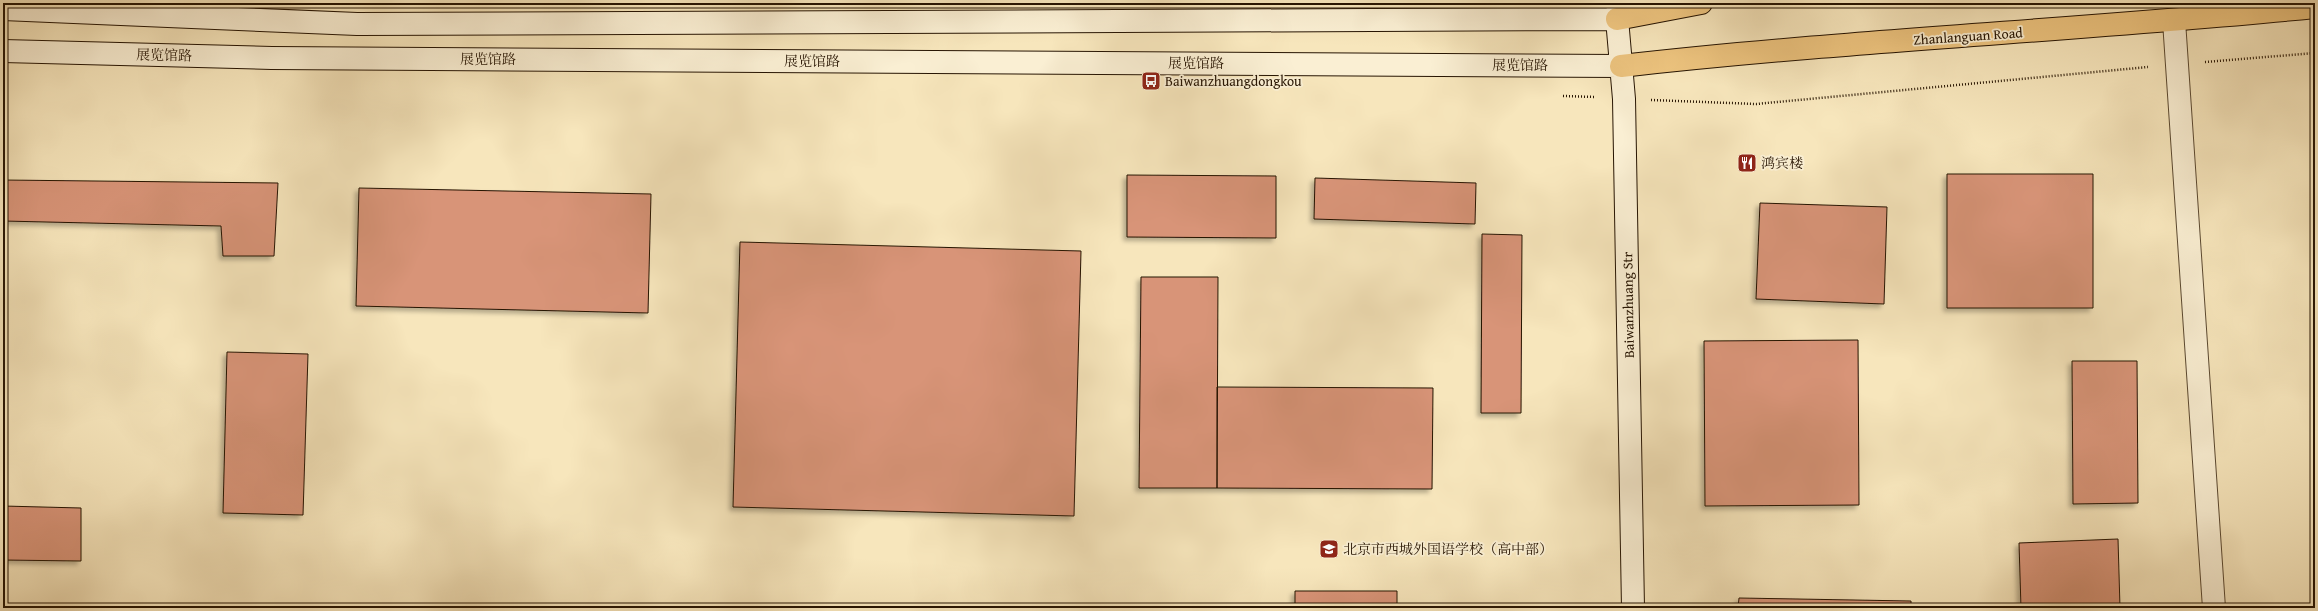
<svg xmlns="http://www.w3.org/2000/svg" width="2318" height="611" viewBox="0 0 2318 611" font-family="'Gentium Book Plus','Noto Serif SC',serif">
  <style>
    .building { fill: #d89478; stroke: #261402; filter: url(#shadow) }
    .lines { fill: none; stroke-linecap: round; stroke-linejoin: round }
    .street-casing { stroke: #5a4830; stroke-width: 24 }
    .secondary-casing { stroke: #261402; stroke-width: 24 }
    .primary-casing { stroke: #261402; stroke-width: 24 }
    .path { stroke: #261402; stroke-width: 2.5; stroke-dasharray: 1 2; stroke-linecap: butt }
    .street { stroke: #faefd3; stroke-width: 22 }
    .secondary { stroke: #faefd3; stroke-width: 22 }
    .primary { stroke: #ecc37e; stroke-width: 22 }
    .labels { text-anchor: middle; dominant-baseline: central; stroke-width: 3.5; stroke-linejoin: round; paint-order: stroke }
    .street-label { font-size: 14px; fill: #261402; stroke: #faefd3 }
    .poi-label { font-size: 14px; fill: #261402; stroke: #faefd3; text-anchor: start }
  </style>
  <defs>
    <filter id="shadow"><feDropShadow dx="-3.5" dy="3.5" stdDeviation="2" flood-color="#0004"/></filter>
  </defs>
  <rect width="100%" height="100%" fill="#f7e6bc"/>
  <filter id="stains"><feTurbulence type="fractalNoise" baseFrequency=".005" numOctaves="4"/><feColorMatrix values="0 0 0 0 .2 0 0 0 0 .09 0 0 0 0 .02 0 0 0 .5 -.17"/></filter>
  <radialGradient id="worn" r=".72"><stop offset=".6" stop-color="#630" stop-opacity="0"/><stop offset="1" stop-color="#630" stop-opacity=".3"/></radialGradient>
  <path class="building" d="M1947,174H2093V308H1947Z
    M1127,175L1276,176V238L1127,237Z
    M1315,178L1476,183L1475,224L1314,219Z
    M3,180L278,183L274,256H223L221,226L3,221Z
    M359,188L651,194L648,313L356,306Z
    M1760,203L1887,207L1884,304L1756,299Z
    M1482,234L1522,235L1521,413H1481Z
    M740,242L1081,251L1074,516L733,507Z
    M1141,277H1218L1217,488H1139Z
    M1858,340L1859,505L1705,506L1704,341Z
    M227,352L308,354L303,515L223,513Z
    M2072,361H2137L2138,503L2073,504Z
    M1217,387L1433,388L1432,489L1217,488Z
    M3,506L81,508V561L3,560Z
    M2118,539L2120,608H2021L2019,543Z
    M1295,591H1397V608H1295Z
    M1739,598L1911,601V608H1738Z"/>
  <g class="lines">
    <defs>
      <path id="street" d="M2174,21L2214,608"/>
      <path id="secondary" d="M1618,3L1617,19L1624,99L1633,608
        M3,9L357,24L1617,19
        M3,51L272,58L1621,66"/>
      <path id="primary" d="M1617,19L1701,3
        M1621,66C1852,40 2084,30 2315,7"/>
    </defs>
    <use href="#street" class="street-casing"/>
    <use href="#secondary" class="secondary-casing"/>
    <use href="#primary" class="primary-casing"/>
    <path class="path" d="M2205,62L2315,53
      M1563,96L1596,97
      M1651,100L1756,104L2148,67"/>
    <use href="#street" class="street"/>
    <use href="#secondary" class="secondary"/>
    <use href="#primary" class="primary"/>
  </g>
  <defs>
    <symbol id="bus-square" viewBox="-11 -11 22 22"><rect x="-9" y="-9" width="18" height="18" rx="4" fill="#8f2418" stroke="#faefd3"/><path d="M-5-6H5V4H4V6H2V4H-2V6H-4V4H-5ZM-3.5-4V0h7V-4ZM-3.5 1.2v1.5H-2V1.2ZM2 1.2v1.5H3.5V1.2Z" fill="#fff"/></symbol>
    <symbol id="restaurant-square" viewBox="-11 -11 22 22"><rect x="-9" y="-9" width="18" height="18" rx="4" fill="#8f2418" stroke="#faefd3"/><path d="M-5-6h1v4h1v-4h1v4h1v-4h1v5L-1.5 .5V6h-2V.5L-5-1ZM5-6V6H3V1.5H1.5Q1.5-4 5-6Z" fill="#fff"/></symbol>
    <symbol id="school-square" viewBox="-11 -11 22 22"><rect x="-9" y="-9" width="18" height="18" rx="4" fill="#8f2418" stroke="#faefd3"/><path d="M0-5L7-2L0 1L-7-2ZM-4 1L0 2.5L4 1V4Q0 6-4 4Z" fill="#fff"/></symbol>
  </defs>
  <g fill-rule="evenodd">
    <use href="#bus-square" x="1140" y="70" width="22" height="22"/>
    <use href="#restaurant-square" x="1736" y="152" width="22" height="22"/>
    <use href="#school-square" x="1318" y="538" width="22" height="22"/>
  </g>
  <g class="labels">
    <g class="street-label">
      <text transform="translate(1968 36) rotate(-4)">Zhanlanguan Road</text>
      <text transform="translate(164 55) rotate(1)">展览馆路</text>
      <text x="488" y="59">展览馆路</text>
      <text x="812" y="61">展览馆路</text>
      <text x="1196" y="63">展览馆路</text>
      <text x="1520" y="65">展览馆路</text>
      <text transform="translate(1628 305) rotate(-91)">Baiwanzhuang Str</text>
    </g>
    <g class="poi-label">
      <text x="1165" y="81">Baiwanzhuangdongkou</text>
      <text x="1761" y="163">鸿宾楼</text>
      <text x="1343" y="549">北京市西城外国语学校（高中部）</text>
    </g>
  </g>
  <rect width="2318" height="611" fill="none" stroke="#f7e6bc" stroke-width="16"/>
  <rect x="4" y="4" width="2310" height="603" fill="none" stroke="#261402" stroke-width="2"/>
  <rect x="8" y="8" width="2302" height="595" fill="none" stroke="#261402"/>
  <rect width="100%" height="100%" filter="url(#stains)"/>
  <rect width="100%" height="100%" fill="url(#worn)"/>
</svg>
